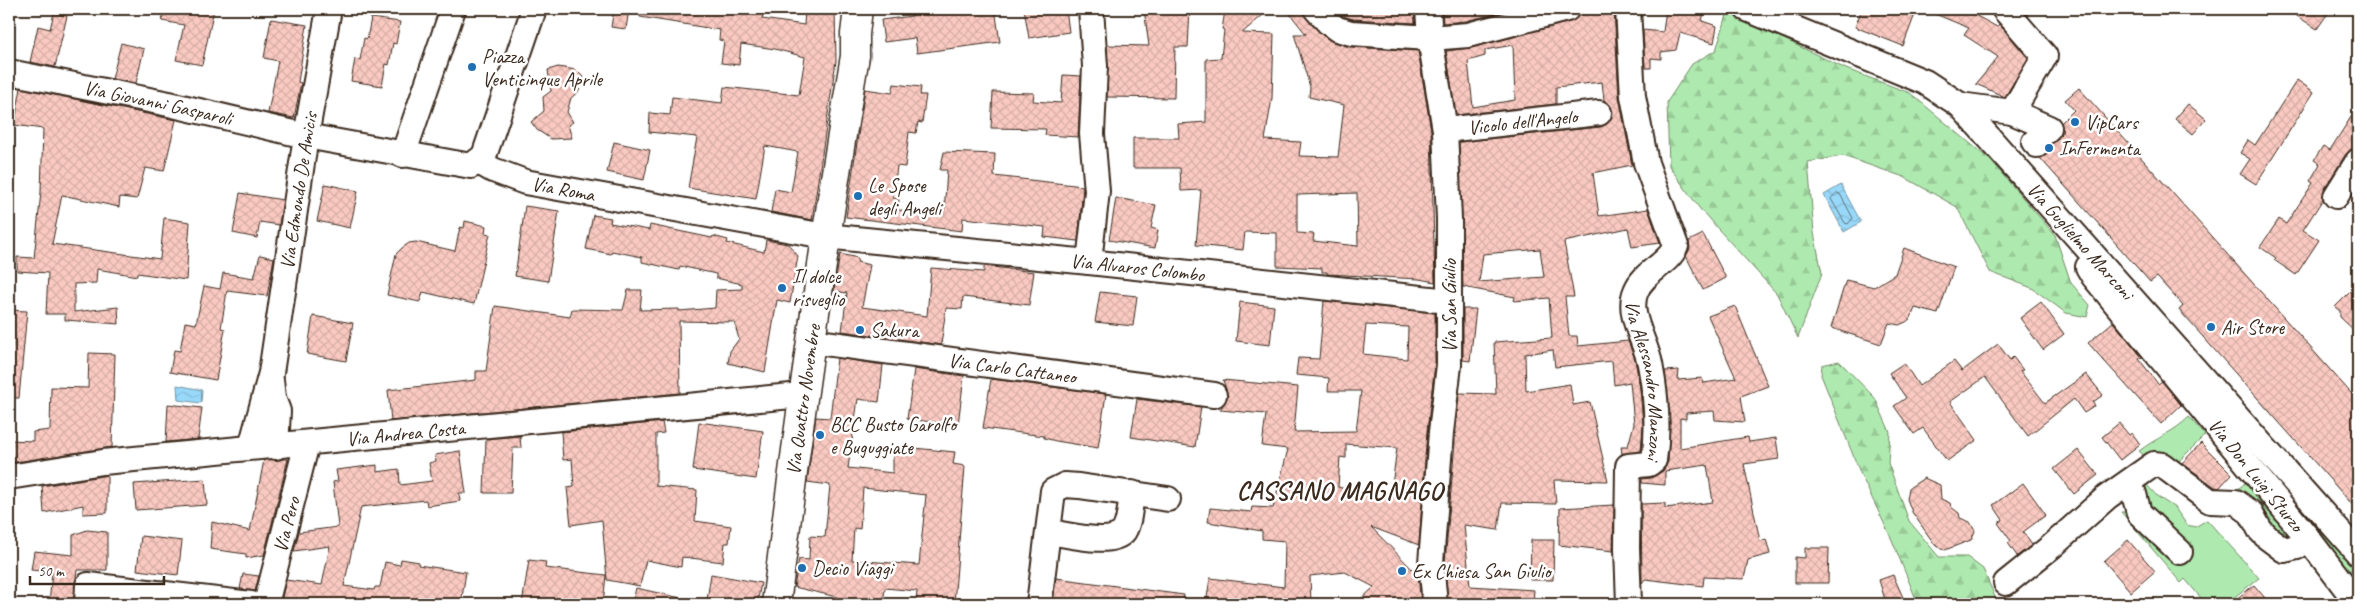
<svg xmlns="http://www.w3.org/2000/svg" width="2367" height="613" viewBox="0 0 2367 613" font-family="Caveat,sans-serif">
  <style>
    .grass { fill: url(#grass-tufts); stroke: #748a66 }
    .forest { fill: url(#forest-firs); stroke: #748a66 }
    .garden { fill: #aeeaaf; stroke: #748a66 }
    .water { fill: url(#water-waves); stroke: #7393a2 }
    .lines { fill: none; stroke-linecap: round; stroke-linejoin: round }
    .shore { stroke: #607076; stroke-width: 1 }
    .building { fill: url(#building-cross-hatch); stroke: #3b2a1e; fill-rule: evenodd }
    .minor-casing { stroke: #3b2a1e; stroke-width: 28 }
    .major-casing { stroke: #3b2a1e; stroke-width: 31 }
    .minor { stroke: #fff; stroke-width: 24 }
    .major { stroke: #fff; stroke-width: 28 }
    .poi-dot { fill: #1f6fb2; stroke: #fff; stroke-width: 2 }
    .labels { text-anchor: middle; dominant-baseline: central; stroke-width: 5; stroke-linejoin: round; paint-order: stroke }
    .poi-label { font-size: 20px; fill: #3b2a1e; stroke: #fff; text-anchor: start }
    .street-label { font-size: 20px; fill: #3b2a1e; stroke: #fff }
    .district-label { font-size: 25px; font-weight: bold; letter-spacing: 1px; fill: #3b2a1e; stroke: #fff }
  </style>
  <defs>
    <pattern id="grass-tufts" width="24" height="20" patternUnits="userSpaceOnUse" patternTransform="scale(1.25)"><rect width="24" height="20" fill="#aeeaaf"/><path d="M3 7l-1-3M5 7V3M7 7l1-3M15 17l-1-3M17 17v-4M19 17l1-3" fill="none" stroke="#97c996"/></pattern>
    <pattern id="forest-firs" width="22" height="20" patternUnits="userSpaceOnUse" patternTransform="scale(1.25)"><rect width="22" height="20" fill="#aeeaaf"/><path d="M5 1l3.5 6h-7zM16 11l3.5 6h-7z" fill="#97c996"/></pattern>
    <pattern id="water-waves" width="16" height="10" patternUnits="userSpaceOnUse" patternTransform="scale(1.25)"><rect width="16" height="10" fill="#98d9fa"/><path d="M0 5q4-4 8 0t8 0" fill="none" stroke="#84bad6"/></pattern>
    <pattern id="building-cross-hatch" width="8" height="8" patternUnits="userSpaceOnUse" patternTransform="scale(1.25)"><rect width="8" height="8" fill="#facac2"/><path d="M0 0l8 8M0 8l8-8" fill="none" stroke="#d7aea6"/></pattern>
  </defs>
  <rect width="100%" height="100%" fill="#fff"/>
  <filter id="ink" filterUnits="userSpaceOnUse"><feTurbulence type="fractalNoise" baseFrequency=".02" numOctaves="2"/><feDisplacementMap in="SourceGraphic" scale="10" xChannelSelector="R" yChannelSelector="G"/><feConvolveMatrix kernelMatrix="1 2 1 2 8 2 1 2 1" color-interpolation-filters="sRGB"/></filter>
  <g filter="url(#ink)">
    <path class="grass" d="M2237,437L2275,471L2358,567V598Z
      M2250,479L2292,528L2291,537H2282L2232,494Z"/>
    <path class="forest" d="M1728,12L1846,69L1910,93L1990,160L2055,235L2071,283L2090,305L2087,317L2066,313L2032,288L1990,272L1957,207L1904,177L1843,156L1808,162L1814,233L1822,273L1798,338L1777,294L1700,209L1669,166L1667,102L1692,64L1716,50Z
      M1839,361L1875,398L1890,432L1888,463L1909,521L1939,557H1967L1983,569L1998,604H1918L1892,540L1861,475L1821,375L1822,365Z"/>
    <path class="garden" d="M2189,417L2205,435L2173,467C2162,460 2147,460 2139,451C2156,438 2174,432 2189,417Z
      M2136,483H2145L2158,497L2175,508L2187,525L2195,527L2207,520L2259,578L2232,599L2235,604H2206L2185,579L2181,583L2121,512H2128Z"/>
    <path class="water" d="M1841,185L1861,222L1844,232L1824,195Z
      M177,385L202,390L201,403L178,400Z"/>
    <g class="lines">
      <path class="shore" d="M1837,193L1840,194L1853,218L1848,224L1845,223L1831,199Z"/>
    </g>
    <path class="building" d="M165,9H214L202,65L176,60L184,25L162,21Z
      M614,9H629L626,29L611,27Z
      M641,9H697L738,15L740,9H764L762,19L804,25L805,9H835L836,61L812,220L771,212L775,189L791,192L798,152L765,146L756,199L688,188L697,137L649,132L650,113L670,115L672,97L722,103L724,87L799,95L805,57L775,49L741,44L739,65L721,63L724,41L719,40L720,30L640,17Z
      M911,9H995L1000,42L917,53L915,38L884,42L881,20L912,16Z
      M1024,9H1066L1069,32L1029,38Z
      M1144,9H1190L1188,47H1175L1174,98L1107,97V45L1149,46Z
      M1242,9H1270L1242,33L1274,34L1272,98L1265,140L1301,142L1299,156L1338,157L1344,105L1309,97L1310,87L1294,34H1306L1286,9H1303L1306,18L1321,34L1333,42L1350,47L1418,51L1431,131L1435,282L1419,279L1327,274V272H1322V268L1277,266V233L1245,232L1243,250L1196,245L1201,190L1181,191L1180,168H1133V138H1179L1178,124L1206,122V59L1221,58L1224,30L1222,29L1225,11L1242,12ZM1357,193L1358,246L1313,241L1314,234L1297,233V195Z
      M1335,9H1414L1415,23L1353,19L1343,16Z
      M1442,9H1514L1466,21L1443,23Z
      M1666,9H1705L1702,21L1717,26L1714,43L1680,33L1676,50L1661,52V59L1651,58V68H1645L1643,30L1663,32Z
      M1862,9H1917L1903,46L1855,27Z
      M1923,9H1964L1997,27L1999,24L2028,58L2005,97L1976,84L1998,57L1964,35L1969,28Z
      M2286,9H2331L2317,29Z
      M1614,10L1619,97L1632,165L1593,173L1599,216L1648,209L1660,243L1632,247L1628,228L1564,242L1574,297H1565L1569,336H1577L1578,346L1628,341L1635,359L1640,389L1643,424L1641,451L1622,454L1621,446H1628L1634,424L1630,382L1614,385L1612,361L1555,367L1553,350L1525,354L1526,391L1570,384L1573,405L1590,402L1608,481L1554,480L1556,504L1502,503L1498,530L1464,525L1470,586L1534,590L1533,604H1448L1445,563L1459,393L1496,394L1494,342L1552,338L1549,298L1514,301L1515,297L1463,287L1459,142L1601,127L1607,124L1613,112L1610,105L1604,100L1602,82L1556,87V104L1456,115L1446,51L1471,48L1570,22L1579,15ZM1513,45L1515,100L1473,107L1468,61L1485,56V50ZM1540,249L1544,277L1479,282L1483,254Z
      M54,13L67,16L55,67L30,62L38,26L50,29Z
      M371,18L400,22L396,44L393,43L389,65L386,64L382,86L351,81L355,59L360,60L364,38L367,39Z
      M271,19L307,25L298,82L301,83L294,118L268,113L278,61L264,58Z
      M121,43L144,49L136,83L112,79Z
      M558,67L576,70L584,78L577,87L580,90L571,98L567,112L573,122L568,125L572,138L551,139L537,130L531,122L544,111L543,97L551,91L548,70Z
      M1063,75L1081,76L1078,137L1045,135L1046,129L991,128L993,92L1034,93L1033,101L1061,103Z
      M2297,80L2314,92L2256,184L2240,174L2250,159L2240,153L2248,140L2255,145Z
      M894,84L921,87L920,95H926L922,123L918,122L916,133L909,132L905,167L897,166L893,198L899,199L898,210L944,213L947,170H940L944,152L995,154L994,176L1083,186L1078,241L1044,237L1045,227L963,218L962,231L846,217L865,89L892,93Z
      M21,88L176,120L164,171L145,168L137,199L120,197L119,207L62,195L52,244L160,259L164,218L190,222L186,280L137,273V276L97,269L96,283L74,284V312L118,307L119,324L65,320V314H46L48,273L17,271V257L34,258L41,192L43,129L14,125Z
      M2079,88L2358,401V511L2179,310L2183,306L2157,277L2150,282L2040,158L2047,154L2050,146L2062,133L2061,123L2074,110L2065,100Z
      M2188,104L2206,119L2193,134L2175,119Z
      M2358,106V145L2346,154L2324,189L2323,199L2303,230L2319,240L2296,275L2274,260L2276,258L2260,247L2279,219L2286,224L2313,183L2310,181L2320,164L2314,160L2323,146L2330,150Z
      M614,142L650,150L644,180L607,172Z
      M325,184L358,191L350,228L317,221Z
      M240,193L283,200L279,225L260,222L257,238L233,233Z
      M1116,198L1156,205L1151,228L1158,230L1155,248L1109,240Z
      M525,206L559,211L548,281L515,276Z
      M593,215L611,218L610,223L649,230L650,225L712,238L713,236L728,240L727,243L764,252L766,240L788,244L798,256L790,303L777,300L765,372L728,363L730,351L739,339L734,322L679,321L680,393L391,421L388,390L476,380V371H486L495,306L570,317L572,309L623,310L628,290H642L640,310L679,309V311L715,308L716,290L742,289V284L716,278V274L680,266L679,270L642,262V257L612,251L611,254L586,249Z
      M465,221L486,226L485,233L490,234L474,304L423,292L420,302L387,295L396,254L402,248L409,243L416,242L455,251L460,227L464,228Z
      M1703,234L1726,278L1703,290L1686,256L1690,248L1689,241Z
      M1904,248L1954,267L1938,314L1915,308L1911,318L1906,322L1899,325L1889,323L1881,344L1831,328L1846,280L1874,287L1895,274Z
      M840,254L858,258L857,262L870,265L862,307L927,316L931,268L984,272V266L1034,272L1029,305L963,297L962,309L946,308L941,345L842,331L847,293L834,291Z
      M260,255L274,258L267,296L227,291L221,328L225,329L216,380L170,372L174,350L180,351L185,322L196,324L204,286L220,289L223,273L254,278Z
      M2358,284V334L2340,317V311L2335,307Z
      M1100,292L1137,296L1133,326L1095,322Z
      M1324,301L1435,313V364L1427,431L1419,545L1371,527L1418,575L1421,604H1356L1374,587L1345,572L1310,576L1311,604H1206L1210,578L1284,587L1285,541L1262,539V531L1208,522L1210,508L1251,512L1252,507L1273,508L1288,449L1262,446L1266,414L1220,410L1228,396L1223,380L1298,387L1294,432L1356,431L1361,391H1328L1329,378L1296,375L1298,358L1319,359ZM1366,325L1408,327L1407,359L1363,354ZM1346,444L1397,448L1390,500L1338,487L1340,457L1346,458Z
      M1240,302L1274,306L1270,345L1236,341Z
      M2041,302L2064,334L2043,350L2020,318Z
      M1735,306L1768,386L1741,396L1745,422L1715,420L1714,411L1686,413V419L1680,418V448L1748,437L1749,442L1776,438L1779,459L1744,464L1760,541L1766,539L1770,554L1748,560L1744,579L1704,577L1703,586L1645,579L1642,583L1641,504L1665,503V508L1713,502L1707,465L1665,471V485L1642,483V479L1651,478L1663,471L1668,462L1670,424L1665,371L1679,370L1678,380L1702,378L1704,383L1736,378L1708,316Z
      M1463,309H1476L1470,361L1463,360Z
      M9,310L27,311L19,398H9Z
      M313,316L353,323L346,361L307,354Z
      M2113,322L2142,357L2139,359L2158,384L2162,381L2181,405L2161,424L2088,343Z
      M1998,344L2010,360L2013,357L2023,370L2020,371L2045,403L2086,374L2103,395L2093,402L2095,406L2084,413L2074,399L2028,436L1985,377L1950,402L1977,440L1947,461L1923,428L1914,434L1894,406L1906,398L1889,373L1904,363L1919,386L1954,361L1962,371Z
      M89,353L115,354L112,447L9,463V440L33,441V432L50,430L51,387L88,388Z
      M837,358L883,365L879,402L858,399L848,468L893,473V446L955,452L953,464L965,466L954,604H916L917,591L885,588L883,604H867L794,587L799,559L809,560L810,536L825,537L830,485L807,482L816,417L830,418ZM863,488L926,495L919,565L852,560L854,528L860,529Z
      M914,369L964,376L958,425L907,419Z
      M991,379L1106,394L1098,448L1056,441L1044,438V436L983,428Z
      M1137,399L1201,407L1195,447L1131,437Z
      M168,404L202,408L198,439L166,442Z
      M662,422L664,433L656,434V486L697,490L695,521L731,526L729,543H725L723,562L682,557L681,567L646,560L640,586L607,580L602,520L571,525L567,488L574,487L572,459L563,460L561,432Z
      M699,422L763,431L756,479L693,470Z
      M2119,423L2129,435L2132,433L2140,444L2120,460L2102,437Z
      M520,436L521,448H513L511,493H484L486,439Z
      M2201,443L2232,474L2219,488L2215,487L2182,463Z
      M2078,450L2098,475L2074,494L2054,469Z
      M460,451L466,493H459L460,501L427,506L426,500L361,507L344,586L374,590L375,587H380L385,562L400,565L401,559L419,562L418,565L466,572L461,604H311L281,601L286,580L322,585L330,546L294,551L299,532L338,527L333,482L338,481L336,470L377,465V472L399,469L400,485L432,481L429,463L436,461L435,455Z
      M283,459H288L264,555L246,558V554L210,549L212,522L250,531L264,460Z
      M107,475V513L83,514V505L44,513L42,486Z
      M1924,478L1940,485L1941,499L1950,503L1951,507L1959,513L1960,518L1970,522L1975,531L1971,540L1945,550L1935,545L1912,512L1907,499L1909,488Z
      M205,479L207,505L136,510L134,484Z
      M2023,483L2046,515L2023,532L2032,545L2017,556L2008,543L2011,541L1998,523L2003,520L1993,505Z
      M1614,505L1613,551L1559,545L1560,508Z
      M87,530L107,532V570H77L73,604H49L52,572L31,570L34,551L73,555V535Z
      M141,536L182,541L178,575L137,570Z
      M1531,540H1554L1553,580H1530Z
      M2128,540L2155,571L2131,592L2104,561Z
      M1805,548H1829L1828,583H1795V557L1805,558Z
      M529,560L546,562L545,568L606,575L603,604H522Z
      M243,574L259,576L255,591L240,589Z
      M711,574L761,583L757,604H732L707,600Z
      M1893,575L1906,604L1886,603L1879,580Z
      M1056,578L1184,595L1183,604H1053Z
      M2254,585L2270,604H2230Z
      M636,588L681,598L680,604H632Z"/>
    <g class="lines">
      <defs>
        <g id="minor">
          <path d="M1316,9L1329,23L1337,29L1351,33L1430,38L1468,35L1567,9"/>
          <path d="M1428,9L1430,38L1445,130L1449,219V365L1441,432L1431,563L1435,604"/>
          <path id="s1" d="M1628,9L1633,96L1646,163L1676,246C1668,265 1644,271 1636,291C1626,314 1646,341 1650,364C1656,395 1659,429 1654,460L1649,464L1628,466L1627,548L1629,604"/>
          <path id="s2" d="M1747,9L1925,82L1960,105L2358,553"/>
          <path d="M2004,9L2045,56L2012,112"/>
          <path id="s3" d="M9,72L169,104L306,136L471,166L484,156L534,9"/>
          <path d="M1960,105L2012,112L2049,128L2034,142L2037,145"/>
          <path id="s4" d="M1445,130L1599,113"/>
          <path d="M403,155L453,9"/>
          <path id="s5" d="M479,162L493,170L525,182L825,236L1089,262L1449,301"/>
          <path d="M2336,196L2358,161"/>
          <path d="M1089,262L1097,191L1092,134L1095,66L1091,9"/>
          <path id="s6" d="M810,341L1214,395"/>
          <path d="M271,380L273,398L278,411L276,447"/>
          <path id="s7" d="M251,447L271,373L306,136L329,9"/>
          <path id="s8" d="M9,477L103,462L802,395"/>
          <path d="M2134,494L2139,513L2180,552"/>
          <path d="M1049,532C1066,534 1112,547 1124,531C1130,521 1130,505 1132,493"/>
          <path d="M2307,537L2358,604"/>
          <path d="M2006,583L2052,546L2107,497L2154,464L2162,465L2210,501L2236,502L2251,513L2260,530L2268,538L2284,550L2297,547L2307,537L2094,277L2088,267"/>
          <path d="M87,604L88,585L251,604"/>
          <path id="s9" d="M266,604L307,443"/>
          <path d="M1039,604L1053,491L1065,485L1079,486L1168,499"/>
        </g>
        <g id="major">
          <path id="s10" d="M776,604C799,421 824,238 855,56V34L858,9"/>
        </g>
      </defs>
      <use href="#minor" class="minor-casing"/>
      <use href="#major" class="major-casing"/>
      <use href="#minor" class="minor"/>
      <use href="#major" class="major"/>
    </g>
  </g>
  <g class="poi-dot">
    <circle cx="472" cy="67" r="5"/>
    <circle cx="2075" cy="122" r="5"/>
    <circle cx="2049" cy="148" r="5"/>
    <circle cx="858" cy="196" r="5"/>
    <circle cx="782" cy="288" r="5"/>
    <circle cx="2211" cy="327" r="5"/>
    <circle cx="860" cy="330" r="5"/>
    <circle cx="820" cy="435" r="5"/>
    <circle cx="802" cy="568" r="5"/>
    <circle cx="1402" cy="571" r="5"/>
  </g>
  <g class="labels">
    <g class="poi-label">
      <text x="482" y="56">Piazza<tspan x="482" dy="23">Venticinque Aprile</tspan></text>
      <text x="2085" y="122">VipCars</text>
      <text x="2059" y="148">InFermenta</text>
      <text x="868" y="185">Le Spose<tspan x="868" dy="23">degli Angeli</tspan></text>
      <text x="792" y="276">Il dolce<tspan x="792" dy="23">risveglio</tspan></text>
      <text x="2221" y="327">Air Store</text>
      <text x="870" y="330">Sakura</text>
      <text x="830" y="424">BCC Busto Garolfo<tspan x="830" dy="23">e Buguggiate</tspan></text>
      <text x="812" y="568">Decio Viaggi</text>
      <text x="1412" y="571">Ex Chiesa San Giulio</text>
    </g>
    <g class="street-label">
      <text stroke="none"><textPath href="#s3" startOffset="152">Via Giovanni Gasparoli</textPath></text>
      <text stroke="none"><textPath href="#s4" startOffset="78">Vicolo dell'Angelo</textPath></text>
      <text stroke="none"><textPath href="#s5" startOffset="89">Via Roma</textPath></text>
      <text stroke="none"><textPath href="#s7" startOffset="261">Via Edmondo De Amicis</textPath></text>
      <text stroke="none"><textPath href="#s2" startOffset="416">Via Guglielmo Marconi</textPath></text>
      <text stroke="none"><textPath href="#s5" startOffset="669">Via Alvaros Colombo</textPath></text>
      <text transform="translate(1449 306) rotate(-90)">Via San Giulio</text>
      <text stroke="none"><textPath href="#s6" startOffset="204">Via Carlo Cattaneo</textPath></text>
      <text stroke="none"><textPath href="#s1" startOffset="396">Via Alessandro Manzoni</textPath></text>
      <text stroke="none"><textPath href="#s10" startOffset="206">Via Quattro Novembre</textPath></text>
      <text stroke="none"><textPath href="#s8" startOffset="399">Via Andrea Costa</textPath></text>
      <text transform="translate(2256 475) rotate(51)">Via Don Luigi Sturzo</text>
      <text stroke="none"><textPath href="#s9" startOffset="82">Via Pero</textPath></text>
    </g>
    <g class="district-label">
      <text x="1340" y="491">CASSANO MAGNAGO</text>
    </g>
  </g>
  <rect width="2367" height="613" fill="none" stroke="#fff" stroke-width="30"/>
  <rect x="15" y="15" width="2337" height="583" fill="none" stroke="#3b2a1e" stroke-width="2" filter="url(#ink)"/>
  <path d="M30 576v8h134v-8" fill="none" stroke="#3b2a1e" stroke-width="2.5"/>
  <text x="38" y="576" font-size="15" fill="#3b2a1e" stroke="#ffffff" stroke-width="4" paint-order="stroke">50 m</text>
</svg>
